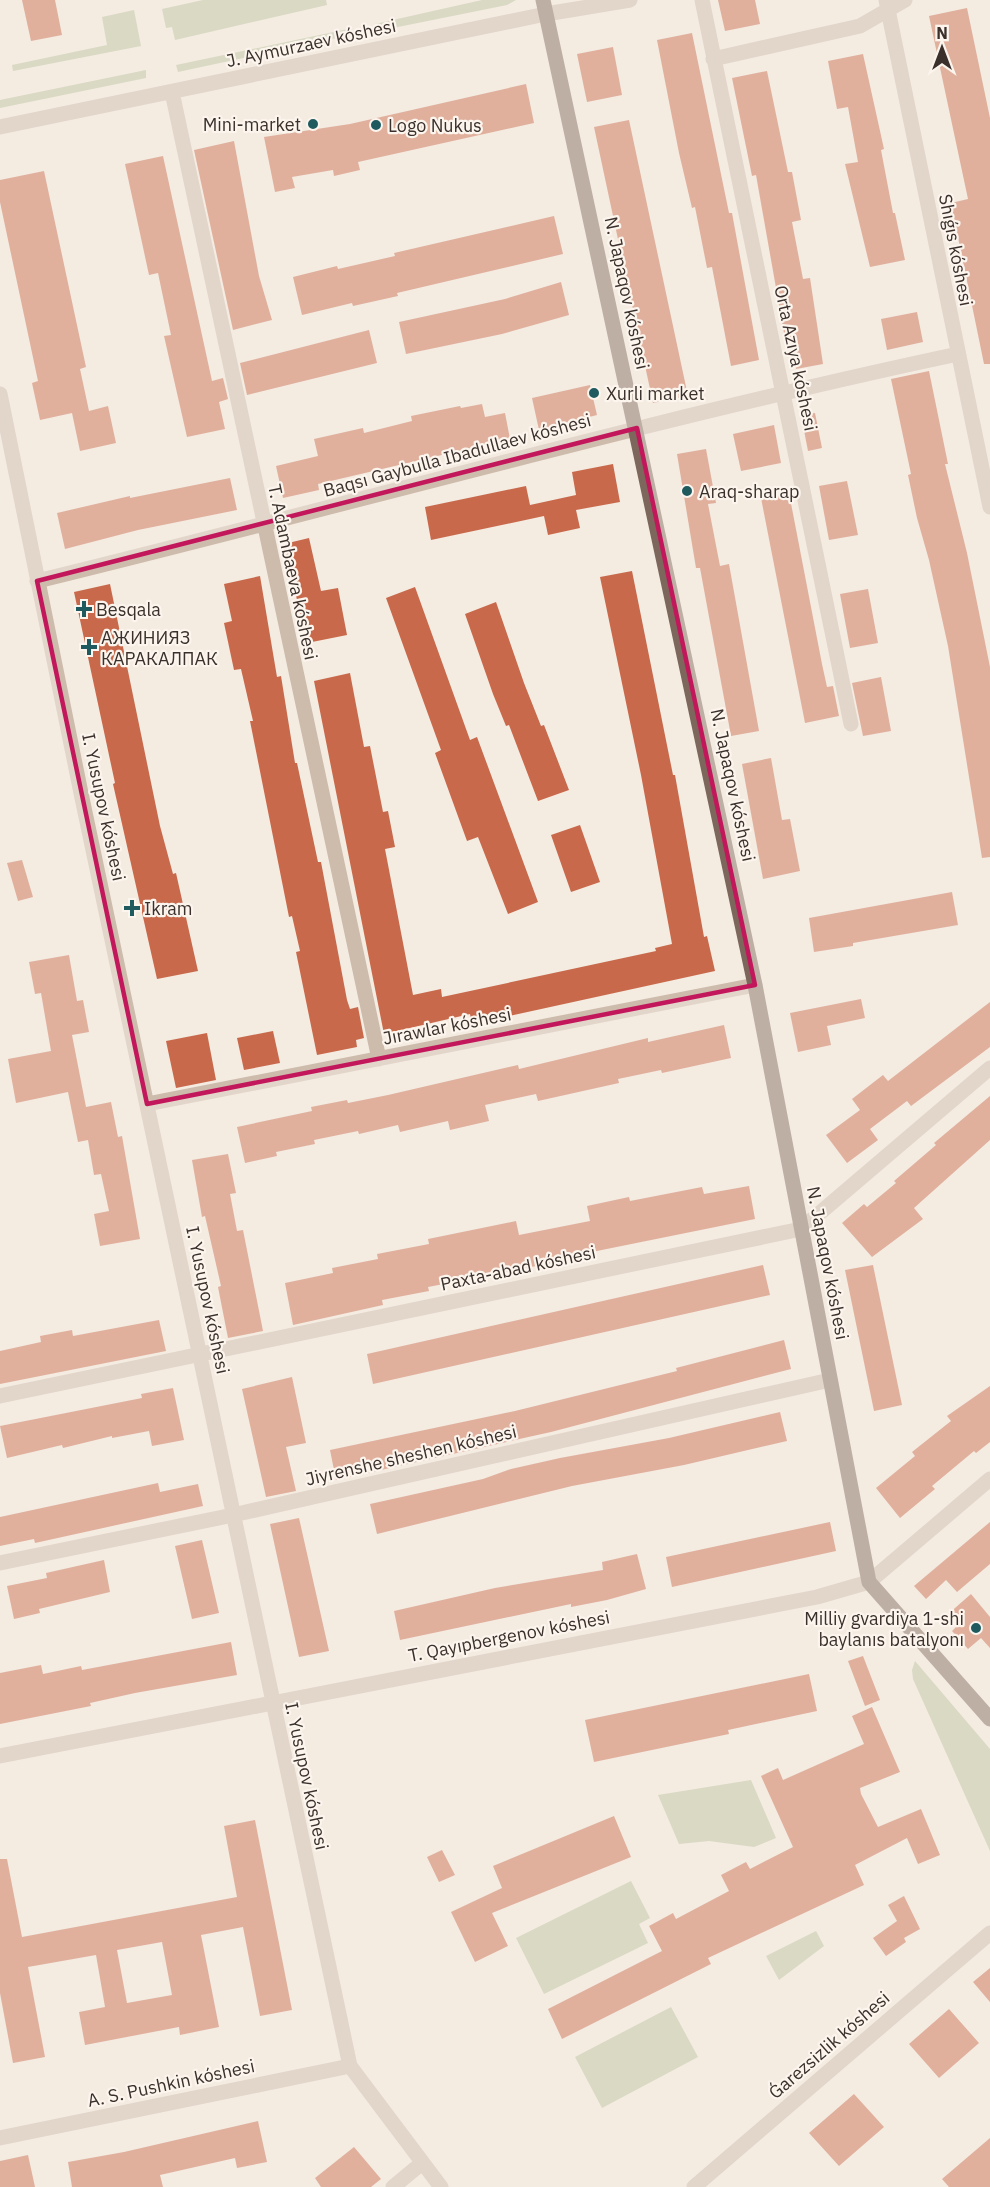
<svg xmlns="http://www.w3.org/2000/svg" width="990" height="2187" viewBox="0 0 990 2187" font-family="'IBM Plex Sans',sans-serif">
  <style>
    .green { fill: #b8c4a0 }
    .building { fill: #c8694b; fill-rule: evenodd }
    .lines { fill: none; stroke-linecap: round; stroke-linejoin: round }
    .minor { stroke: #cdbbac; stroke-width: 15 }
    .major { stroke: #7d675c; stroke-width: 15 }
    .marked { fill: none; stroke: #c2185b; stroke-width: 4.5; stroke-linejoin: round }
    .poi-dot { fill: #1f5a5e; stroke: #fbf5ee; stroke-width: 2 }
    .labels { text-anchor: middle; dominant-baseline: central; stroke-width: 4.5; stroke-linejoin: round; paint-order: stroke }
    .street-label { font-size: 18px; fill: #3b302b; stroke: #fbf5ee }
    .poi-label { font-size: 18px; fill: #3b302b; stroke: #fbf5ee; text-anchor: start }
  </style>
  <rect width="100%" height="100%" fill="#f4ebe1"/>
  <path class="green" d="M203,0H326L327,5L175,40L172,27L166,28L162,9Z
    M482,0H516L507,5L378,31L375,24Z
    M134,10L141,46L13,71L12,65L107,45L102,17Z
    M348,29L346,36L178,72L176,65Z
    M146,70V78L0,108V100Z
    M915,1661L990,1749V1851L913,1679L912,1670Z
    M751,1780L776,1838L754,1847L709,1841L679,1844L658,1795Z
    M631,1881L650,1918L639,1924L648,1943L544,1994L516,1938Z
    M816,1931L824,1946L779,1980L766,1956Z
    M671,2007L698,2057L602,2108L575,2057Z"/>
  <path class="building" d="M22,0H55L62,35L31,41Z
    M718,0H755L760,24L725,31Z
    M967,8L990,118V364H984L951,203L968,199L929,16Z
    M692,33L729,213H732L759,360L731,366L712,267L707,268L695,207L692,208L679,153L657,40Z
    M613,47L622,95L587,102L577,54Z
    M863,54L884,149L881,150L893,213H895L905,260L870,267L845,164L858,162L848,107L837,109L828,61Z
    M767,71L788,172H792L801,220L792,222L803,279L810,278L823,364L796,369L789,332L784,333L756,175L752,176L732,78Z
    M526,84L534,123L358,162L360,170L334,176L333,170L292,177L295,188L275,192L264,137L350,124Z
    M629,120L688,396L653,403L594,127Z
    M234,141L259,276L272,320L233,330L194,150Z
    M163,156L212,381L223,378L228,399L219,402L225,429L187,437L164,336L171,335L158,273L149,275L125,164Z
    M44,171L86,367L80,369L89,411L108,406L116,443L80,451L72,413L40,420L32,383L38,381L0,202V180Z
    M554,216L563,254L397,293L398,296L353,306L352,303L302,315L293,277L337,266L338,269L395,256L394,253Z
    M561,282L569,315L502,334L406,354L399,322L505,299Z
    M917,312L923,342L887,350L881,319Z
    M369,330L377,363L247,395L240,363Z
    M929,371L948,464H945L967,553L990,667V857L982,858L948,646L929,560L917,518L908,475L911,474L891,379Z
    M590,385L597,415L539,430L532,398Z
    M482,404L485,417L505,413L510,439L318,484L319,490L283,498L276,466L318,456L314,439L363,428L364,433L412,421L411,416L460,406L461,408Z
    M815,413L822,448L808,451L801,415Z
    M774,425L781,463L741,471L733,434Z
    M706,449L716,503L708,504L720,566L729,564L759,731L731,736L700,568H696L677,454Z
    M613,464L620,502L576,510L580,528L548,535L544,516L431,540L425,507L526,486L530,505L576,495L572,472Z
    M230,478L237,510L138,530L65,549L57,513L130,496V498Z
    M847,481L858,535L829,540L819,486Z
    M789,493L822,664L827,687L833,686L839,716L805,723L761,498Z
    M309,538L321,591L338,588L347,635L307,643L284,544Z
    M632,571L673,775H675L704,937L707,936L715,971L472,1024L470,1014L384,1034L314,681L350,673L364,747L370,746L383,812L388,811L395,847L385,849L413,995L441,989L442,997L656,951L655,948L672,944L641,775L600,577Z
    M260,576L277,677L281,676L295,763H297L318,862H321L347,1000L350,1009L358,1007L364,1038L356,1040L357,1047L317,1055L296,952L300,951L292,916L289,917L250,721H253L241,669L234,670L224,623L232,621L224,584Z
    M110,584L160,826L173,874L176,873L198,971L157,979L113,784L115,783L74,592Z
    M415,587L470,740L477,737L538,902L508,914L478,837L467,841L435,753L441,750L386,598Z
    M868,589L878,643L850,648L840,594Z
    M496,602L524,683L541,726L544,725L569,790L538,801L509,725L506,726L493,694L465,614Z
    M881,677L891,731L863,736L852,683Z
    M771,758L782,820L790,819L800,871L763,879L742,764Z
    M580,825L600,882L571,892L551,835Z
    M22,860L33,897L18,901L7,863Z
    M952,892L958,925L853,943V946L814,952L809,918Z
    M69,955L77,1001L83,1000L89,1032L72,1035L86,1107L111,1102L118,1137L122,1136L140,1239L100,1246L94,1214L109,1211L101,1174L94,1175L88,1140L78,1142L68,1092L16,1103L8,1059L51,1051L41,993L35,994L29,962Z
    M861,999L865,1018L827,1026L831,1045L798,1052L790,1013Z
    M990,1002V1047L911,1106L907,1101L870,1129L878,1140L847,1163L826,1135L860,1110L852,1099L883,1075L888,1081Z
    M724,1025L731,1058L662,1073L661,1070L618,1079L619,1083L538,1101L536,1094L485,1105L489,1121L450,1130L448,1121L400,1132L398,1125L359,1134L358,1131L314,1140L315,1144L276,1152L277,1156L245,1163L237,1127L312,1111L311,1107L347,1100L348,1103L388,1095L518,1065L519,1069L648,1038V1042Z
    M273,1031L280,1063L244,1070L237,1038Z
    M207,1033L216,1080L176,1088L166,1041Z
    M990,1096V1140L914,1208L923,1219L872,1257L842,1223L864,1204L867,1207L896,1183L894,1181L936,1145L934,1143Z
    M228,1154L236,1193L230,1194L237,1231L243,1230L263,1331L228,1338L218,1287L221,1286L205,1216L202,1217L192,1160Z
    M749,1186L755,1219L582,1254L583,1257L428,1287L429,1291L382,1300L383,1305L293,1325L285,1283L333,1273L332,1268L378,1259L377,1254L429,1244L428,1239L516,1221L519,1235L590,1221L587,1206L629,1197L630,1201L702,1187L704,1194Z
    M763,1265L770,1295L373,1384L367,1354Z
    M873,1265L902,1405L874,1411L845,1270Z
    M159,1320L166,1351L0,1384V1351L41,1342L40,1336L72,1330L73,1336Z
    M784,1340L791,1369L551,1432L336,1480L330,1450L515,1411L677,1371L676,1368Z
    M292,1377L306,1443L286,1447L296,1491L266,1497L242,1389Z
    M990,1386V1442L976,1453L974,1451L932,1486L935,1489L900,1518L876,1488L915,1456L912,1452L951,1421L947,1416Z
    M173,1388L184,1440L152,1446L149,1431L112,1438V1436L63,1448L62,1445L7,1458L0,1426L142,1398L141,1394Z
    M780,1412L787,1441L684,1465L572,1486L377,1534L370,1504L483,1479L511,1469L560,1458L669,1438Z
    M158,1483L160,1492L198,1484L203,1506L35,1543L34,1539L0,1546V1517Z
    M299,1518L329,1651L299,1657L270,1524Z
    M830,1522L836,1551L672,1587L666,1557Z
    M990,1522V1564L957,1592L946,1580L926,1599L914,1586Z
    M202,1540L219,1613L192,1619L175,1546Z
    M637,1554L646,1589L607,1600L571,1607V1604L400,1640L394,1611L495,1588L603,1570L602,1562Z
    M104,1560L110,1592L39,1609L40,1613L14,1619L7,1586L47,1578L46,1573Z
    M971,1594L990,1617V1648L981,1638L968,1649L952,1631L957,1626L947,1615Z
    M231,1642L237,1675L135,1693L90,1703L91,1706L0,1724V1673L41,1665L43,1674L81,1666L82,1670Z
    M863,1656L880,1700L865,1706L848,1661Z
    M809,1674L817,1711L728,1730L729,1734L594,1762L585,1720Z
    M872,1707L900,1772L860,1788L861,1794L878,1827L921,1809L940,1855L918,1864L907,1838L855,1865L864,1885L708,1958L711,1964L562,2039L548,2009L662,1951L649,1926L673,1913L676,1919L729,1891L721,1875L746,1862L750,1869L793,1847L761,1776L778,1768L783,1780L864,1744L852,1716Z
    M614,1816L631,1857L492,1913L508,1946L475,1962L451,1912L502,1888L493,1866Z
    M255,1820L292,2010L260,2016L243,1927L201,1935L219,2027L180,2035L179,2027L85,2045L79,2012L105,2007L96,1955L28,1967L45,2057L13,2063L0,1993V1859H7L22,1937L237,1897L224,1826ZM162,1942L172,1995L127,2003L117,1950Z
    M442,1850L455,1875L439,1882L427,1857Z
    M904,1896L920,1929L904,1938L906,1942L886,1956L873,1938L897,1921L888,1905Z
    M990,1968V2002L973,1982Z
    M949,2009L979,2043L939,2078L909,2044Z
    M854,2094L884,2127L839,2166L809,2133Z
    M258,2121L267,2162L237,2168L235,2158L160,2175L163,2187H72L68,2162L124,2152Z
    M990,2138V2187H949L942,2179Z
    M354,2147L381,2179L371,2187H321L315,2178Z
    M28,2155L35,2187H0V2161Z"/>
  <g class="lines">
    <path class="minor" d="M702,0L851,724
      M886,0L990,507
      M713,59L860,26L905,0
      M172,92L379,1059
      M0,127L546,14L630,0
      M0,394L82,798L350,2066L441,2187
      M37,581C344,506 648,420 958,354
      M147,1104L755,985
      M0,1396L801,1229L990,1068
      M0,1563L233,1515L830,1380
      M0,1756L817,1597L869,1582L990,1479
      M0,2138L350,2066
      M393,2187L422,2163
      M694,2187L990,1933"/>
    <path class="major" d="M543,0L755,985L869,1582L990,1719"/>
  </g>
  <path d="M0 0H990V2187H0ZM637,428L755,985L147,1104L37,581Z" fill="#f4ebe1" fill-opacity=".55" fill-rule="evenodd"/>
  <path class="marked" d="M637,428L755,985L147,1104L37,581Z"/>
  <g class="poi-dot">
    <circle cx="313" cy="124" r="6"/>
    <circle cx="376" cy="125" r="6"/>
    <circle cx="594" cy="393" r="6"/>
    <circle cx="687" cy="491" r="6"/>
    <path d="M81 600h6v6h6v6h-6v6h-6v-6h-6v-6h6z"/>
    <path d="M86 638h6v6h6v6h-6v6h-6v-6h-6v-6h6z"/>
    <path d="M129 899h6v6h6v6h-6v6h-6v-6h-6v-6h6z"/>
    <circle cx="976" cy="1628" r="6"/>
  </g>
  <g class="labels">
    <g class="street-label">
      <text transform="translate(311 43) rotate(-12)">J. Aymurzaev kóshesi</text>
      <text transform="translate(956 250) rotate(79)">Shıǵıs kóshesi</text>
      <text transform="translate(627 293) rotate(78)">N. Japaqov kóshesi</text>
      <text transform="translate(796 358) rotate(78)">Orta Azıya kóshesi</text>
      <text transform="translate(457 455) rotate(-15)">Baqsı Gaybulla Ibadullaev kóshesi</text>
      <text transform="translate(293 572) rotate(78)">T. Adambaeva kóshesi</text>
      <text transform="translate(733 785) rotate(78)">N. Japaqov kóshesi</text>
      <text transform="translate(104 807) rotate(78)">I. Yusupov kóshesi</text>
      <text transform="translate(447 1026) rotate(-11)">Jırawlar kóshesi</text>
      <text transform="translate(828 1263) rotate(79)">N. Japaqov kóshesi</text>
      <text transform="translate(518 1268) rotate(-12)">Paxta-abad kóshesi</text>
      <text transform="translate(208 1300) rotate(78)">I. Yusupov kóshesi</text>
      <text transform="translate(411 1455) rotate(-13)">Jiyrenshe sheshen kóshesi</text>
      <text transform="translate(509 1636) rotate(-11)">T. Qayıpbergenov kóshesi</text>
      <text transform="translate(307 1776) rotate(78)">I. Yusupov kóshesi</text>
      <text transform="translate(829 2045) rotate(-41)">Ǵarezsizlik kóshesi</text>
      <text transform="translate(171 2083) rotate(-12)">A. S. Pushkin kóshesi</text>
    </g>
    <g class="poi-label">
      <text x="301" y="124" text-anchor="end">Mini-market</text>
      <text x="388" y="125">Logo Nukus</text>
      <text x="606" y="393">Xurli market</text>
      <text x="699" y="491">Araq-sharap</text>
      <text x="96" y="609">Besqala</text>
      <text x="101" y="637">АЖИНИЯЗ<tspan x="101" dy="21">КАРАКАЛПАК</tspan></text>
      <text x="144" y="908">Ikram</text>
      <text x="964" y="1618" text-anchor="end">Milliy gvardiya 1-shi<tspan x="964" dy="21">baylanıs batalyonı</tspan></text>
    </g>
  </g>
  <g transform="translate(942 48)" stroke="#fbf5ee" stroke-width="4.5" paint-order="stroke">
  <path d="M0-4.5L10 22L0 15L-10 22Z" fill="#3b302b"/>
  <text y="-9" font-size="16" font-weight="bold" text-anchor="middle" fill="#3b302b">N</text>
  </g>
</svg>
